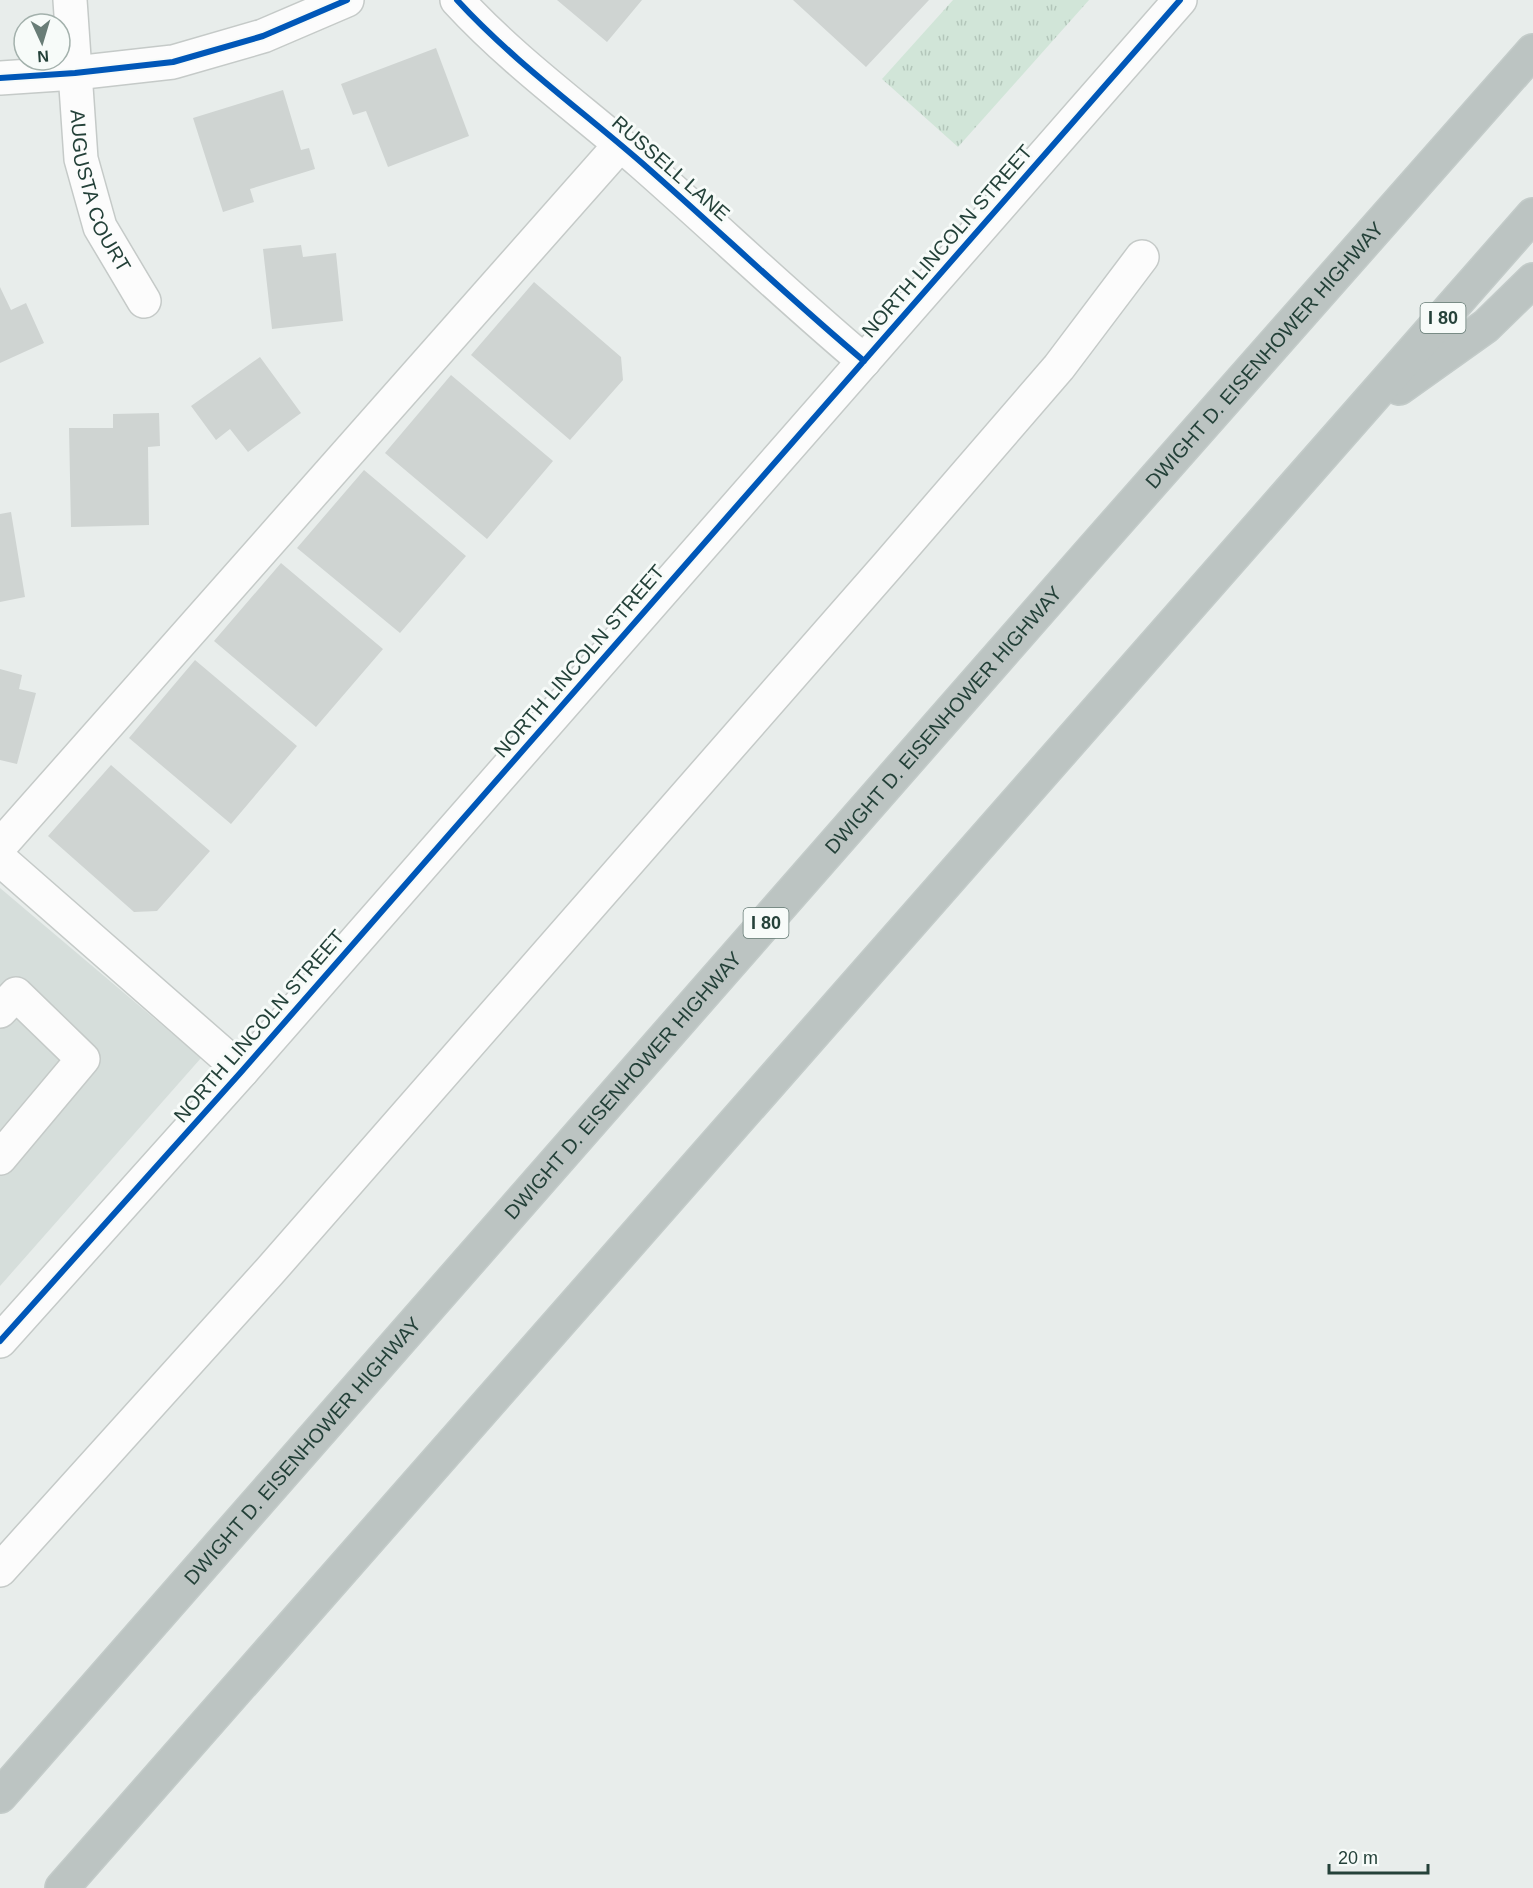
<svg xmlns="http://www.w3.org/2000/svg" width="1533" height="1888" viewBox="0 0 1533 1888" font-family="Arial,sans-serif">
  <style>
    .built { fill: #d6dedb }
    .grass { fill: url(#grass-tufts) }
    .building { fill: #cfd4d2 }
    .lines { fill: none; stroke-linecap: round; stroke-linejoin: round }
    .minor-casing { stroke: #c5cac8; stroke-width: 36 }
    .highway-casing { stroke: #c3cbc9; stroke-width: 36 }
    .minor { stroke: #fcfcfc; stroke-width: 33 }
    .highway { stroke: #bcc4c2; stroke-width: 33 }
    .cycleway-casing { stroke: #f7fbf9; stroke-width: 10 }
    .cycleway { stroke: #0057b8; stroke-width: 6 }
    .labels { text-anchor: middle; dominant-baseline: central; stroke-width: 6; stroke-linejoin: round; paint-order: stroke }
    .shield { fill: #f7fbf9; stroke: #637973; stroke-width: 1.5 }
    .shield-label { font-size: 18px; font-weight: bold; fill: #244139 }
    .street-label { font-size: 20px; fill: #244139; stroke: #f7fbf9 }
  </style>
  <defs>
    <pattern id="grass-tufts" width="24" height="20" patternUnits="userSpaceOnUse" patternTransform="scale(1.5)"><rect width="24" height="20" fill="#d1e5d8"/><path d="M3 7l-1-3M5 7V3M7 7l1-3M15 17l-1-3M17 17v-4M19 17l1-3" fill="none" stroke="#b3c6ba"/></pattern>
  </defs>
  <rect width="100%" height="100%" fill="#e8edeb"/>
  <path class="built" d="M0,888L201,1058L0,1286Z"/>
  <path class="grass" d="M953,0H1089L958,147L882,79Z"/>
  <path class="building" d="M557,0H642L607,42Z
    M793,0H929L866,67Z
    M436,48L469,136L388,167L366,111L353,115L341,84Z
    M283,90L301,150L309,148L315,169L250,189L254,202L223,212L193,118Z
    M301,245L303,257L336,253L343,321L272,329L263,249Z
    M534,282L621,357L623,380L570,440L471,355Z
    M0,287L11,310L26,303L44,343L0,363Z
    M260,357L301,413L248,452L230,429L216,440L191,406Z
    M451,375L553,461L487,539L385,453Z
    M159,413L160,446L148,447L149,525L71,527L69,428H113V414Z
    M364,470L466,556L400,633L297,548Z
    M11,512L25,597L0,602V514Z
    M281,563L383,649L316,727L214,641Z
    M195,660L297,746L231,824L129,738Z
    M0,669L22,675L19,689L36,693L17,764L0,760Z
    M111,765L210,851L157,911L134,912L48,836Z"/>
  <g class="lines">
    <defs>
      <g id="minor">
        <path id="s1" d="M70,0L81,159L100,227L144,301"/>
        <path d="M457,0C513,61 580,109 642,163C716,228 788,297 864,361"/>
        <path d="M0,78L75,73L173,62L263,36L347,0"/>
        <path d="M0,846L620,145"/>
        <path d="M0,859L242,1071"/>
        <path d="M0,1011L16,994L83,1059L0,1158"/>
        <path d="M0,1341L242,1071L1180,0"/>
        <path d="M0,1570L269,1272L888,565L1059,367L1142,257"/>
      </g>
      <g id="highway">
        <path d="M1399,388L1486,326L1533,280"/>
        <path id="s2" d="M0,1796L1087,556L1533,51"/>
        <path d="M62,1888L1533,215"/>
      </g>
    </defs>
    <use href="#minor" class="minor-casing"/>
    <use href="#highway" class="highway-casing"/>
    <use href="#minor" class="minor"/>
    <use href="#highway" class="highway"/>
    <defs>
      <path id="cycleway" d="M457,0C513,61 580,109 642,163C716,228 788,297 864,361
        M0,78L75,73L173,62L263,36L347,0
        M0,1341L242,1071L1180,0"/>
    </defs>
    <use href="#cycleway" class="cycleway-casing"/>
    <use href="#cycleway" class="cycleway"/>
  </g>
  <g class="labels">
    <g class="shield">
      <rect x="1420.5" y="303" width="45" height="30" rx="4.5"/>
      <rect x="743.5" y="908" width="45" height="30" rx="4.5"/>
    </g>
    <g class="shield-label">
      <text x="1443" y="318">I 80</text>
      <text x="766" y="923">I 80</text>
    </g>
    <g class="street-label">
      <text transform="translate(671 168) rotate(41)">RUSSELL LANE</text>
      <text stroke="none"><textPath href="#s1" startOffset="195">AUGUSTA COURT</textPath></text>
      <text transform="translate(947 241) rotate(-49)">NORTH LINCOLN STREET</text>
      <text stroke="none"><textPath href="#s2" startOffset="1917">DWIGHT D. EISENHOWER HIGHWAY</textPath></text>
      <text transform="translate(579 661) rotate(-49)">NORTH LINCOLN STREET</text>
      <text stroke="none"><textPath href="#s2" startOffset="1431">DWIGHT D. EISENHOWER HIGHWAY</textPath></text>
      <text transform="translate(259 1026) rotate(-49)">NORTH LINCOLN STREET</text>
      <text stroke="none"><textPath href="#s2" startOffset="945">DWIGHT D. EISENHOWER HIGHWAY</textPath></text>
      <text stroke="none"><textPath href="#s2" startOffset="459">DWIGHT D. EISENHOWER HIGHWAY</textPath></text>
    </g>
  </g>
  <g transform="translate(42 42) rotate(176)"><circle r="28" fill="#f7fbf9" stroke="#a3b1ac" stroke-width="1.5"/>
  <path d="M0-4.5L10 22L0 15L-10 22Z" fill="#697d77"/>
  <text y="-9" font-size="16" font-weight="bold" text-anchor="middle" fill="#244139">N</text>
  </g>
  <path d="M1329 1864v9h99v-9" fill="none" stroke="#244139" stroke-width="3"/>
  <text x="1338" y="1864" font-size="18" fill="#244139" stroke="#f7fbf9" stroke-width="4.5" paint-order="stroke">20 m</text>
</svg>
